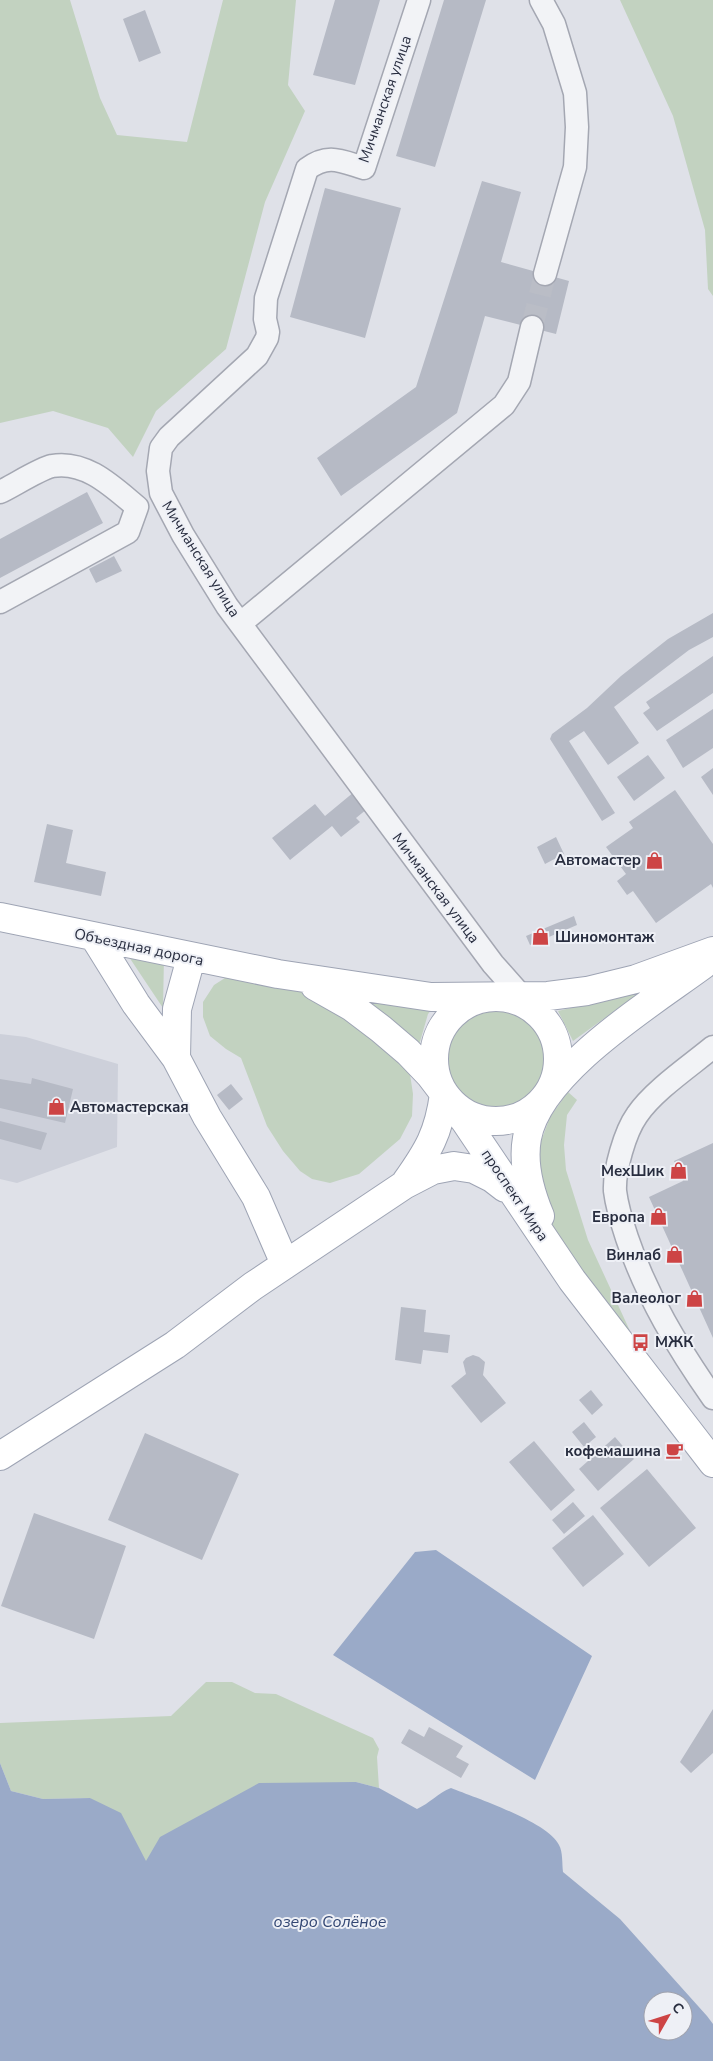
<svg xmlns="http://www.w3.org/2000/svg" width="713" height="2061" viewBox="0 0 713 2061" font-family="'Nunito Sans',sans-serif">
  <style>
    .built { fill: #cdd0da }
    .green { fill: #c2d2c0 }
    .water { fill: #9aaac8; fill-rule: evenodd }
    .building { fill: #b6bac5 }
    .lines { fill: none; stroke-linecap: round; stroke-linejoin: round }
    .minor-tunnel { stroke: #babdc6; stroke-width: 22; stroke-dasharray: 22 11; stroke-linecap: butt }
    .minor-casing { stroke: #a4a7b2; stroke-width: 25 }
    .major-casing { stroke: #9ea4b4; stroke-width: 30 }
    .minor { stroke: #f2f3f6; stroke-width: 22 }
    .major { stroke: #fff; stroke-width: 28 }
    .labels { text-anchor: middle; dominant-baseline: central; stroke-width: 4; stroke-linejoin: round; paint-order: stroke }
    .street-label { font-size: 15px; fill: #282d3f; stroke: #eef0f6 }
    .poi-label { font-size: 15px; font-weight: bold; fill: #282d3f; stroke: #eef0f6; text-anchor: end }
    .water-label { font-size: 16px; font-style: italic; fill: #324673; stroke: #eef0f6 }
  </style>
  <rect width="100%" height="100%" fill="#dfe1e8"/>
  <path class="built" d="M0,1034L26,1037L118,1064L117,1147L17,1183L0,1179Z"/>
  <path class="green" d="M0,0H70L100,98L117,135L187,142L223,0H296L288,85L305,111L265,202L226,349L156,411L133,457L108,428L53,411L0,423Z
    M620,0H713V296L708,289L705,230L673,116Z
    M123,948L164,957L163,1008Z
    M240,976L315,993L401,1058L410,1074L413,1094L412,1116L400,1139L359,1174L330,1183L312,1179L300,1171L283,1151L267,1126L241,1058L226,1049L210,1036L203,1017V1002L214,985L225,978Z
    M642,991L573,1041L558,1011Z
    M356,996L437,1003L428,1014L417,1052Z
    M443 1059a51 51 0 1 1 102 0a51 51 0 1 1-102 0Z
    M568,1092L577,1100L567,1115L564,1145L566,1170L588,1240L630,1331L612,1321L547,1223L537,1152L550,1117Z
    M206,1682H232L255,1693L276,1694L373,1738L379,1749L377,1757L379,1788L356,1782L146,1862L90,1798L43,1799L11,1791L0,1763V1723L171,1716Z"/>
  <path class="water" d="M436,1550L592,1656L535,1780L333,1655L415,1552Z
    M0,1763L11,1791L43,1799L90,1798L121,1813L146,1861L160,1837L259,1783L356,1782L379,1788L417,1809C430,1803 438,1793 451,1788C476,1798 548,1822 559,1845C563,1852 562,1864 563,1872L620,1919L707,2016L713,2024V2061H0ZM653,2001H683V2031H653Z"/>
  <path class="building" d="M335,0H380L355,85L313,75Z
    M444,0H486L435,167L396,156Z
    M145,10L161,53L139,62L123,19Z
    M482,181L521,192L501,262L569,281L556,334L485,316L457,413L341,496L317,458L416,387Z
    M325,188L401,208L365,338L290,317Z
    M87,492L103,523L0,578V539Z
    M114,556L122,571L96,583L89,569Z
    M713,613V637L689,650L614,707L639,743L608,765L584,731L569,741L615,813L602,821L550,739L552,734L587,708L621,676L668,639Z
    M713,656V693L657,731L643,713L650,708L646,702Z
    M713,709V748L683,768L666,740Z
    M648,755L665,778L634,801L617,777Z
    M713,768V795L701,777Z
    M675,790L713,844V888L711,884L656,923L633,891L627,895L617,881L626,874L606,847L633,828L629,822Z
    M354,792L367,809L356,818L360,822L341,837L332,826L290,860L272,838L315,804L325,816Z
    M47,824L73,830L66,863L106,872L101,896L34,882Z
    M556,837L564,854L545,864L537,847Z
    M574,916L577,925L530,945L526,936Z
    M32,1078L73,1089L65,1123L0,1108V1079L31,1084Z
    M231,1084L243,1099L229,1110L217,1095Z
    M0,1121L47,1133L41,1150L0,1139Z
    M713,1143V1338L649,1197L683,1181L674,1161Z
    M401,1307L426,1310L424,1332L450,1335L448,1353L423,1350L421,1364L395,1360Z
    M473,1355L479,1357L485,1362L483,1375L506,1403L481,1423L451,1386L466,1374L463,1362L466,1358Z
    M591,1390L603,1405L592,1415L579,1400Z
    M584,1422L596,1437L584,1447L572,1432Z
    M145,1433L239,1474L202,1560L108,1520Z
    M615,1437L634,1459L598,1491L579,1469Z
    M534,1441L575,1490L551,1511L509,1462Z
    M647,1469L696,1528L649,1567L600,1508Z
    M573,1502L585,1516L564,1534L552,1520Z
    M34,1513L126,1546L94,1639L1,1606Z
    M593,1515L624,1554L583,1587L552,1548Z
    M713,1709V1753L691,1773L680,1762Z
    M429,1727L463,1746L456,1757L469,1764L461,1778L401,1743L409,1729L424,1737Z"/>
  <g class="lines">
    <path class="minor-tunnel" d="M532,327L545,274"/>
    <defs>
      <path id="minor" d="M419,0L364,168C341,161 328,153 307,169L266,298L265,319L268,332L267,338L257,356L169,437L161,448L158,471L161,493L183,535L227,606L493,964L540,1017
        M541,0L554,24L575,93L577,127L575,167L545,274
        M0,492C13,486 39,469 52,466C86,460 113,487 137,507L128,532L0,602
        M241,623L504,405L519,382L532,327
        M713,1047C690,1066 653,1091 637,1115C625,1132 614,1170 615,1191C617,1207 622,1223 627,1238C647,1297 678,1348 713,1398"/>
      <path id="major" d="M0,917L278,974L431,997L548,996L587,991L636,979L713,951
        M95,938L136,1004L176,1058L207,1117L256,1197L285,1264
        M315,986L352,1007L381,1029L408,1052L430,1075L465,1121L572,1280L713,1463
        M434 1059a62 62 0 1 1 124 0a62 62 0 1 1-124 0Z
        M176,1058L177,1009L191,958
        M406,1182C428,1151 439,1133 444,1094
        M540,1216C530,1192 522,1165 527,1138C539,1072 650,1004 703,965
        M0,1456L175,1345L253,1286L404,1185L433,1170L454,1166L474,1169L492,1178L505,1188"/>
    </defs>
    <use href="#minor" class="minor-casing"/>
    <use href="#major" class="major-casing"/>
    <use href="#minor" class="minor"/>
    <use href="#major" class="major"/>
  </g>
  <defs>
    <symbol id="shop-bare" viewBox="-9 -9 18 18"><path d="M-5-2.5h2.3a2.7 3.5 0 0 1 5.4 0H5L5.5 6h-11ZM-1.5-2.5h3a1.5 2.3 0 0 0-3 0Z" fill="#cd4445" stroke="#eef0f6" stroke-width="2.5" paint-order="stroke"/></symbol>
    <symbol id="bus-bare" viewBox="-9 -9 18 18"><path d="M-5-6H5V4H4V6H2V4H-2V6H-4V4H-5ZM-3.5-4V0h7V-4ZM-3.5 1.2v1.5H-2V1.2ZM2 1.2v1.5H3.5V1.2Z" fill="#cd4445" stroke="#eef0f6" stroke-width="2.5" paint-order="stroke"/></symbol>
    <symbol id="cafe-bare" viewBox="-9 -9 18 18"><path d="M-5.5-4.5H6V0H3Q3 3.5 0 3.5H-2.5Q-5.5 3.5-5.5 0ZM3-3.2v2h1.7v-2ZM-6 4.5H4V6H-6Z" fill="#cd4445" stroke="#eef0f6" stroke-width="2.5" paint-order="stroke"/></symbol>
  </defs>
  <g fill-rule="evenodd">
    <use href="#shop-bare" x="642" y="848" width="25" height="25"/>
    <use href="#shop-bare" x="528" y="924" width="25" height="25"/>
    <use href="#shop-bare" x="44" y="1094" width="25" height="25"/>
    <use href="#shop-bare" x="666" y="1158" width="25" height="25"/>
    <use href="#shop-bare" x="646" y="1204" width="25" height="25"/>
    <use href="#shop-bare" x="662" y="1242" width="25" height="25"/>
    <use href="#shop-bare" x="682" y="1286" width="25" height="25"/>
    <use href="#bus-bare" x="628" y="1330" width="25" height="25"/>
    <use href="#cafe-bare" x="662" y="1438" width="25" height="25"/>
  </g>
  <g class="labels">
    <g class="street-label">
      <text transform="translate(385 99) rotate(-71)">Мичманская улица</text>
      <text transform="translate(201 559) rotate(58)">Мичманская улица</text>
      <text transform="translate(436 888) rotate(53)">Мичманская улица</text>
      <text transform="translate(139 947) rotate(12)">Объездная дорога</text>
      <text transform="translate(515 1195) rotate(56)">проспект Мира</text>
    </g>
    <g class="poi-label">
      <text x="641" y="860">Автомастер</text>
      <text x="555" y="937" text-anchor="start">Шиномонтаж</text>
      <text x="70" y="1107" text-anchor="start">Автомастерская</text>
      <text x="664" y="1171">МехШик</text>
      <text x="645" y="1217">Европа</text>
      <text x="661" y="1255">Винлаб</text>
      <text x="681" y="1298">Валеолог</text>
      <text x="655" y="1342" text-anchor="start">МЖК</text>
      <text x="661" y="1451">кофемашина</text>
    </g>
    <g class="water-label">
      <text x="330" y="1922">озеро Солёное</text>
    </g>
  </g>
  <g transform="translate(668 2016) rotate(51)"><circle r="24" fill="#eef0f6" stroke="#9fa2ad"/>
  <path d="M0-4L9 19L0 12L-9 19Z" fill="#cd4445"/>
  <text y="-8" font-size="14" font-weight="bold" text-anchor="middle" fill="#282d3f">С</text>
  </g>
</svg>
